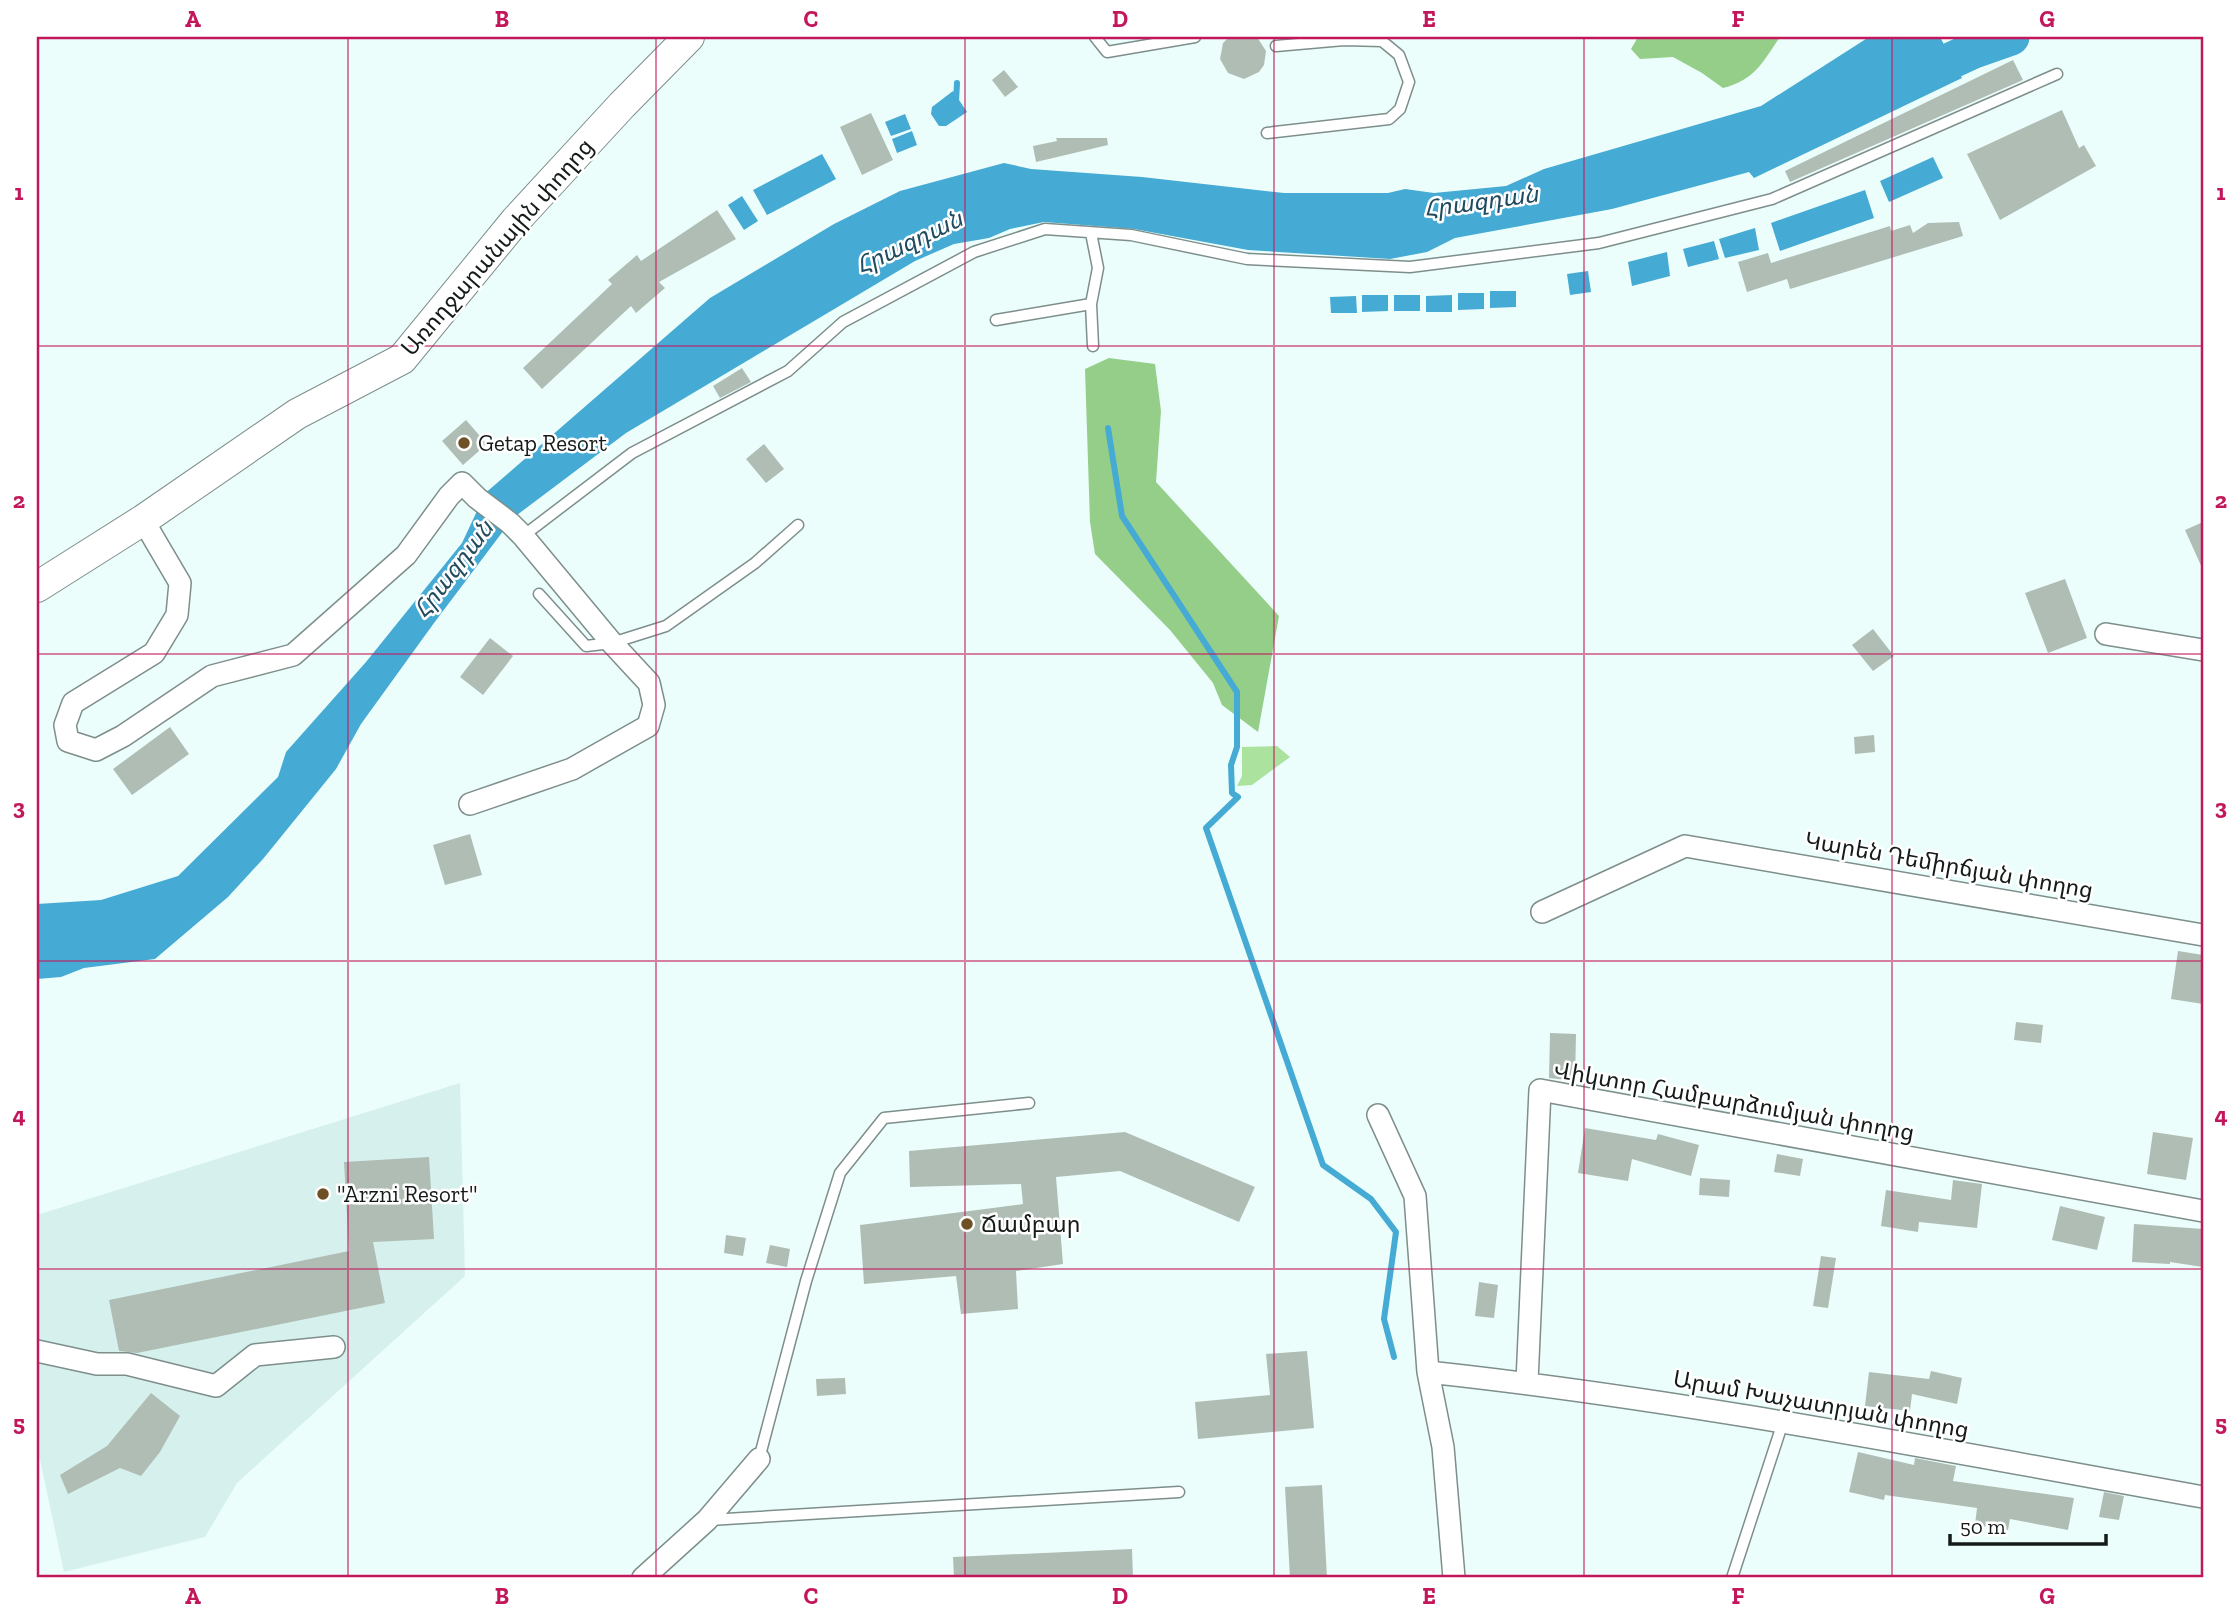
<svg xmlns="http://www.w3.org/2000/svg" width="2240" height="1615" viewBox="0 0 2240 1615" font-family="'Zilla Slab','Noto Sans Armenian',serif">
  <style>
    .built { fill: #d6f1ed }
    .green { fill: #abe29e }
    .forest { fill: #95ce89 }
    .water { fill: #45aad4 }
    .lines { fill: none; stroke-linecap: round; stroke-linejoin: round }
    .stream { stroke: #45aad4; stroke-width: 6 }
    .river { stroke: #45aad4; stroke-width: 37 }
    .building { fill: #afbdb5 }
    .lane-casing { stroke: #7d8e8b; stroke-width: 13 }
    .street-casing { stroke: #7d8e8b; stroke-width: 24 }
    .secondary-casing { stroke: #7d8e8b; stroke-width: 32 }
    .lane { stroke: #fff; stroke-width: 10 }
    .street { stroke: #fff; stroke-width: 21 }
    .secondary { stroke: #fff; stroke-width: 30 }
    .grid { fill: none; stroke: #c2185b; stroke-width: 2; stroke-opacity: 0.55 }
    .poi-dot { fill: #6f5025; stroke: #fff; stroke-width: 2.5 }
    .labels { text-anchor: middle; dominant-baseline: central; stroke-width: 5; stroke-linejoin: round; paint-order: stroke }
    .street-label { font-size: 23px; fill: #141b19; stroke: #fff }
    .poi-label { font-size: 23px; fill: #141b19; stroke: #fff; text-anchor: start }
    .water-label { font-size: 24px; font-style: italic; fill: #214b5e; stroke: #fff }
    .neatline { fill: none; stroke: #c2185b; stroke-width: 2.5 }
    .grid-label { font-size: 23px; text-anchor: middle; font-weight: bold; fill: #c2185b }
  </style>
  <rect width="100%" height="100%" fill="#ecfefb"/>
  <path class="built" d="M460,1083L465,1276L237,1483L205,1537L64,1572L37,1446V1215Z"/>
  <path class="green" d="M1277,746L1290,757L1252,785L1237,786L1242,776V747Z"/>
  <path class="forest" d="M1638,37H1780C1762,63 1755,80 1723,88L1702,73L1673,57L1640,59L1631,49Z
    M1109,358L1155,364L1161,411L1156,482L1279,616L1258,732L1222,705L1213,683L1170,630L1095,554L1090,522L1085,369Z"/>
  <path class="water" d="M1869,37H1940L1962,78L1754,178L1749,172L1612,209L1455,238L1427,252L1390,259L1248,250L1134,229L1044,222L1010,229L989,238L954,244L915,261L626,433L513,518L434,623L361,724L336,769L263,859L228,897L155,959L84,968L61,977L37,979V904L101,900L178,876L278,777L286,752L366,662L462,543L477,511L482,496L710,298L834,224L900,191L1004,163L1031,169L1142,177L1284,193H1388L1405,189L1434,193L1506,186L1544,169L1761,106Z
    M953,91L967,112L946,126H939L931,114L932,107Z
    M905,114L911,129L891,136L885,122Z
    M912,131L917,145L897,153L892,139Z
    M822,154L836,179L767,215L753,190Z
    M1933,157L1943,178L1889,202L1880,181Z
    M1865,190L1874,218L1780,251L1771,223Z
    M742,196L758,221L744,230L728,205Z
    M1755,228L1759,250L1725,258L1719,239Z
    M1714,241L1719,259L1688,267L1683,249Z
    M1667,252L1670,276L1632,286L1628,262Z
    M1588,271L1591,292L1570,295L1567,274Z
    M1490,291H1516V307L1490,308Z
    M1458,293H1484V309L1458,310Z
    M1362,295H1388V311L1362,312Z
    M1394,295H1420V311H1394Z
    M1452,295V312H1426V296Z
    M1356,296L1357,313H1331L1330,297Z"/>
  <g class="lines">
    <path class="stream" d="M956,102L957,83
      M1108,428L1122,516L1237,692V747L1231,765L1232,793L1238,797L1206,828L1323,1165L1371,1199L1396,1232L1384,1319L1394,1357"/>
    <path class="river" d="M1909,80L1974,50L2011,37"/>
  </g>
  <path class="building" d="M1229,37H1257L1266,51L1264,65L1259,72L1244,79L1228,73L1220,59L1223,43Z
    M2013,60L2023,80L1790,182L1785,171Z
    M1004,70L1018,87L1005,97L992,80Z
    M2062,110L2079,148L2084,145L2096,166L2000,220L1967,154Z
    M871,113L893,160L862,175L840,127Z
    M1056,138H1107L1108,145L1036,162L1033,146L1057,141Z
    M717,210L736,239L659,282L665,288L636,313L631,306L542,389L523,368L612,284L608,280L637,255L641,261Z
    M1959,222L1963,236L1790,289L1787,279L1747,292L1738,262L1768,253L1771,263L1890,226L1891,231L1910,225L1913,233L1928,223Z
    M742,368L751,382L720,398L713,386Z
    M466,420L487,444L463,465L442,441Z
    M764,444L784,469L766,483L746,459Z
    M2203,522V570L2185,530Z
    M2065,579L2087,638L2048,653L2025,593Z
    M1873,629L1894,656L1873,671L1852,645Z
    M490,638L513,656L483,695L460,677Z
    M170,727L189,754L132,795L113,769Z
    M1874,735L1875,752L1855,754L1854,737Z
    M470,834L482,875L445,885L433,845Z
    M2178,951L2203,955V1004L2171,999Z
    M2016,1022L2043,1025L2041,1043L2014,1040Z
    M1550,1033L1576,1034L1575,1081L1549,1078Z
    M1585,1128L1656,1140L1658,1134L1699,1145L1691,1176L1632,1159L1628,1181L1578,1173Z
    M1125,1132L1255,1187L1239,1222L1120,1171L1056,1177L1063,1264L1016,1271L1018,1309L961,1314L956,1276L864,1284L860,1225L1023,1204L1021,1184L910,1187L909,1151Z
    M2153,1132L2193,1138L2186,1180L2147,1174Z
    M1777,1154L1803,1159L1800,1176L1774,1172Z
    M429,1157L434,1239L373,1242L385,1303L137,1353L119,1351L109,1300L349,1251L344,1162Z
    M1700,1178L1730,1180L1729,1197L1699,1195Z
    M1953,1180L1982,1184L1977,1228L1919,1222L1918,1232L1881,1226L1886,1190L1951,1200Z
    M2060,1206L2105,1217L2097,1250L2052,1240Z
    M2134,1224L2203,1229V1267L2170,1262V1264L2132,1262Z
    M726,1235L746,1238L743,1256L724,1253Z
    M770,1245L790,1249L787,1267L766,1263Z
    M1821,1256L1836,1258L1828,1308L1813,1306Z
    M1479,1282L1498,1285L1494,1318L1475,1316Z
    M1307,1351L1314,1428L1198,1439L1195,1402L1270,1395L1266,1354Z
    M1931,1371L1962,1378L1957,1404L1912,1394L1910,1411L1865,1406L1869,1372L1929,1379Z
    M845,1378L846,1394L817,1396L816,1379Z
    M151,1393L180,1416L160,1452L141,1476L120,1468L68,1494L60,1475L107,1446Z
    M1858,1452L1914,1465L1915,1458L1956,1466L1953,1481L2074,1498L2068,1530L2010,1519L2008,1530L1975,1525L1977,1508L1885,1495L1884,1500L1849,1492Z
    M1322,1485L1327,1578H1290L1285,1487Z
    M2104,1492L2124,1496L2119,1520L2099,1517Z
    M1132,1549L1133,1578H954L953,1557Z"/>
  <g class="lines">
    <defs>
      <path id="lane" d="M1095,37L1107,52L1195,37
        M1276,46L1344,40
        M1267,133L1389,119L1400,109L1409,82L1399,55L1382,41L1344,40L1343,37
        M1091,233L1098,268L1091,304L1093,346
        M996,320L1091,304
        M523,536L632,453L788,371L843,322L974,252L1045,229L1131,235L1247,259L1410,267L1599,243L1772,199L2057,74
        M539,594L586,646L612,643L666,626L755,563L798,525
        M759,1459L806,1281L840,1173L884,1118L1029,1103
        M709,1520L1179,1492
        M1732,1578L1783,1422"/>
      <path id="street" d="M143,520L180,583L177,615L154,653L73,703L65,725L68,741L96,750L123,736L212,676L293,655L406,555L449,496L462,483L477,498L510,523L523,536L612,643L649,683L654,705L648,726L572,769L470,804
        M2106,634L2203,650
        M1542,912L1685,846L2203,935
        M1378,1115L1415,1196L1428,1372L1443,1447L1454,1578
        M37,1351L97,1364H127L216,1386L255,1355L334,1347
        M1428,1372C1688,1400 1946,1451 2203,1497
        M1527,1382L1540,1090L2203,1211
        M643,1578L707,1520L759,1459"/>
      <path id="secondary" d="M37,587L143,520L297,414L402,359L516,220L622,105L689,37"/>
    </defs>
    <use href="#lane" class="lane-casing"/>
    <use href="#street" class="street-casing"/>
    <use href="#secondary" class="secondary-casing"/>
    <use href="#lane" class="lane"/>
    <use href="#street" class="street"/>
    <use href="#secondary" class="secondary"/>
  </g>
  <path class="grid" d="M348,37V1578M656,37V1578M965,37V1578M1274,37V1578M1584,37V1578M1892,37V1578M37,346H2203M37,654H2203M37,961H2203M37,1269H2203"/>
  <g class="poi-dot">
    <circle cx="464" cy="443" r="7"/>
    <circle cx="323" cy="1194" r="7"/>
    <circle cx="967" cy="1224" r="7"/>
  </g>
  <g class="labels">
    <g class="street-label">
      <text transform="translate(497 247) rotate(-49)">Առողջարանային փողոց</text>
      <text transform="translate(1949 865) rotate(10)">Կարեն Դեմիրճյան փողոց</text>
      <text transform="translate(1734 1101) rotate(10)">Վիկտոր Համբարձումյան փողոց</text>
      <text transform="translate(1821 1404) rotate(10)">Արամ Խաչատրյան փողոց</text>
    </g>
    <g class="poi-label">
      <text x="478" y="443">Getap Resort</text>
      <text x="337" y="1194">"Arzni Resort"</text>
      <text x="981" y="1224">Ճամբար</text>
    </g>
    <g class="water-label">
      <text transform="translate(1481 201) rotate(-8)">Հրազդան</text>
      <text transform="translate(909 242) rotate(-26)">Հրազդան</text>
      <text transform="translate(453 569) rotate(-53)">Հրազդան</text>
    </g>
  </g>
  <rect width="2240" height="1615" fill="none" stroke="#ffffff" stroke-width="77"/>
  <path d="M1950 1534v10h156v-10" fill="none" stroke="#141b19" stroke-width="3.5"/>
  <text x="1960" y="1534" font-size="21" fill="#141b19" stroke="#ffffff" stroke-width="5" paint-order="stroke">50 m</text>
  <rect x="38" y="38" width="2164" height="1538" class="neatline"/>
  <g class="grid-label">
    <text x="193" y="27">A</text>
    <text x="502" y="27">B</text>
    <text x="811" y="27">C</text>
    <text x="1120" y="27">D</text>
    <text x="1429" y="27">E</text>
    <text x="1738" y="27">F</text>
    <text x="2047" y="27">G</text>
    <text x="19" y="200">1</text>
    <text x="2221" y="200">1</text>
    <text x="19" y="508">2</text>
    <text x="2221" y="508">2</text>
    <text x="19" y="815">3</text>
    <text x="2221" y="815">3</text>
    <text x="19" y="1123">4</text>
    <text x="2221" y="1123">4</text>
    <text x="19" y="1431">5</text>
    <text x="2221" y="1431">5</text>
    <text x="193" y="1604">A</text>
    <text x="502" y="1604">B</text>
    <text x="811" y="1604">C</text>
    <text x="1120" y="1604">D</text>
    <text x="1429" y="1604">E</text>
    <text x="1738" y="1604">F</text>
    <text x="2047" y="1604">G</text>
  </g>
</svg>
